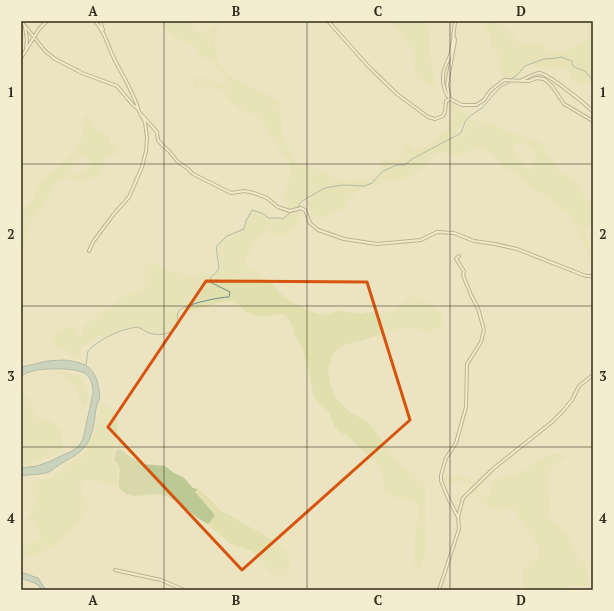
<svg xmlns="http://www.w3.org/2000/svg" width="614" height="611" viewBox="0 0 614 611" font-family="'PT Serif',serif">
  <style>
    .farmland { fill: #e1dfae; fill-rule: evenodd }
    .green { fill: #bdc995 }
    .water { fill: #a3beb9; stroke: #6b8b87 }
    .lines { fill: none; stroke-linecap: round; stroke-linejoin: round }
    .stream { stroke: #6b8b87; stroke-width: 1 }
    .minor-casing { stroke: #847559; stroke-width: 4 }
    .minor { stroke: #f7f0d3; stroke-width: 2 }
    .marked { fill: none; stroke: #d6540e; stroke-width: 3; stroke-linejoin: round }
    .grid { fill: none; stroke: #342b1d; stroke-width: 1; stroke-opacity: 0.55 }
    .neatline { fill: none; stroke: #342b1d; stroke-width: 1.5 }
    .grid-label { font-size: 13px; text-anchor: middle; font-weight: bold; fill: #342b1d }
  </style>
  <rect width="100%" height="100%" fill="#ece4c0"/>
  <path class="farmland" d="M159,21H191L194,31L201,33L207,31L217,21H224L217,28L215,33V47L220,66L228,75L277,99L281,104L278,108L282,123L281,128L285,139L286,145L296,161L300,164L321,170L329,174L336,180L349,181L371,179L379,174L382,157L392,161L400,159L406,143L410,144L415,149L419,148L425,147L440,136L447,130L451,124L452,114L448,102L449,101L452,102L468,116L452,139L461,136L466,127L467,120L470,119L477,121L490,122L500,128L513,133L540,141L543,145L547,154L562,173L577,180L582,188L585,201L590,202H593V224L588,229L585,234L593,253V261H591L588,258L581,237L570,215L555,206L550,199L531,188L524,179L517,174L502,167L492,153L476,147L464,155H454L443,152H439L435,155L417,173L411,177L405,179L395,181L384,179L374,187L359,190L348,201L343,210L338,211L324,218L317,217L313,215L305,199L302,200L296,208L289,209L284,203V192L290,174V163L279,150L261,120L250,112L241,111L227,98L223,90L211,87L193,88V85L194,78L208,79L218,82L227,83L228,82L212,62L200,56L192,44L182,42L174,37ZM521,142L534,148L536,160L534,167L529,169L524,167L515,152L514,148L515,144Z
    M391,21H420L429,27L430,34V53L436,86L434,88L431,87L421,79L419,81L414,70L413,62L416,58L414,52Z
    M485,21H495L497,23L507,28L514,37L517,43L529,42L543,45L548,51H562L570,49L586,39L589,34L586,21H593V40L590,48L593,55V87L588,85L576,83L572,81L567,68L557,70L548,67L540,69L533,65L527,67L516,77L507,79L504,78L501,74L499,63L500,56L497,52L490,48V34L484,30Z
    M87,114L95,128L108,135L111,143L118,147L119,151L114,155L106,157L103,164L101,173L96,177L81,183L65,177L54,184L49,192L46,201L30,223L26,241L21,252V209L31,203L38,185L75,150L82,137L83,130L84,117ZM82,156L87,158L92,167L72,175L71,174L70,167L79,157Z
    M253,210H261L267,216L271,218L283,216L295,210L300,211V217L297,225L293,229L285,235L278,237L271,232L264,230L255,242L246,259V264L248,267L271,282L281,294L291,302L309,311L324,315L338,311L361,314L369,312L379,314L389,312L394,310L409,297L416,296L422,298L443,314V325L431,332L427,333L412,328L401,329L341,346L333,353L328,369L330,384L335,397L351,413L369,423L397,460L403,467L419,478L425,487V523L427,548L422,567L420,569L416,567L414,562V542L419,513L418,507L414,499H400L387,494L384,491L381,470L378,465L347,435L339,432L335,428L329,412L319,404L314,397L309,371L302,348L294,334L292,325L286,315L282,314L262,317L252,315L246,312L239,305L229,301L214,304L190,311L186,305L182,308L178,315L176,326L170,332L161,334H150L137,328L130,327L104,337L97,336L87,344L82,346L78,360L58,346L52,345L53,339L57,331L60,329L69,327L74,328L77,331V335L80,336L82,334V328L101,312L110,307L124,296L144,288L145,283L144,269L148,263H154L170,271L184,274L191,275L199,273L213,275L220,265L216,248L217,243L226,234L239,230L245,225Z
    M54,371L65,372L76,374L82,378L86,386L90,396L86,407H82L76,387L63,375L54,374Z
    M21,390L31,402L32,411L39,419L49,420L61,429L63,434L61,441L63,448L60,452L48,458L41,460L29,466H21Z
    M106,403L109,409L114,408L118,426L112,458L118,469L116,486L86,480L83,482L81,486V490L88,505L87,510L81,520L58,544L32,557L21,554V543L31,545L36,540L41,539L38,526L34,520L29,522L26,519L31,513V508L37,502L35,498L36,495L30,490L32,485L38,478L46,480L50,479L73,461L81,458L93,435L100,407Z
    M552,454H560L565,458L551,468L549,472L547,480L551,506L548,513L551,520L565,532L571,541L579,559L586,566L589,580L588,584L585,586L568,585L566,590H526L522,579L523,568L531,561L536,560L539,555V549L536,542L518,517L516,511L509,507L500,511H494L481,501L473,490L477,486L480,496L484,497L490,494L492,482L496,478L512,475L524,471L536,460Z
    M458,474L470,478V485L469,486L459,481L444,483L442,481L444,475L451,477Z
    M198,489L209,498L222,512L233,517L243,524L256,530L283,547L288,555L291,568L290,571L282,576H278L267,570L263,561L251,551L231,544L208,524L214,517L195,492Z"/>
  <path class="green" d="M120,449L132,458L143,464L165,466L174,473L183,477L193,488L198,489L195,492L214,514V517L208,524C192,517 179,498 161,495C148,492 133,501 122,491C115,485 122,474 119,467C118,464 115,462 114,459L116,451Z"/>
  <path class="water" d="M64,360C93,363 97,372 100,398C94,408 96,417 93,428C87,452 78,453 59,465C55,467 51,472 46,473C38,475 29,474 21,476V468L37,466L48,462L72,451L79,446L83,439L93,393C93,387 92,380 87,375C80,367 43,368 33,371C28,372 25,374 21,376L22,367L47,361Z
    M21,572L38,578L46,590H42L37,584L21,578Z"/>
  <g class="lines">
    <path class="stream" d="M298,207L301,202L307,198L325,188L343,185L365,186L372,183L383,171L397,165H404L414,158L461,133L465,122L470,116L482,108L497,91L501,87L509,83L512,78L516,76L525,66L544,59L558,58L561,57L572,61V64L574,67L585,71L593,81
      M86,365L88,351C101,338 120,329 138,327C142,329 145,331 149,333C158,336 177,335 178,322C178,319 176,315 179,311C185,304 220,297 229,297L230,292L210,282L211,277L215,274L219,268L216,247L227,236L244,229L246,221L252,210L264,214L268,218H279L283,219L292,211"/>
    <defs>
      <path id="minor" d="M21,21L45,51L55,59L82,73L117,86L133,105L138,109L145,122L147,138L146,151L142,167L129,197L113,215L93,242L89,251
        M95,21C105,32 106,41 112,54C120,72 132,89 138,108
        M100,21L103,30
        M328,21L369,67L397,94L428,117L435,119L443,116L445,112L446,101L450,99L462,105H476L484,100L490,91L504,80L529,81L537,78L544,79L552,86L564,104L593,121
        M25,28L27,39L26,49
        M453,34L455,40L447,85L450,99C443,91 441,77 445,67C447,62 450,57 451,52C453,42 454,31 455,21
        M21,58L39,29L47,21
        M522,80C527,78 534,73 540,73C548,74 586,104 593,112
        M141,114L157,132L158,140L163,146L169,151L177,161L188,169L193,174L231,193L244,191L254,193L267,198L278,207L290,211L301,208L305,210L310,223L318,230L344,239L377,244L421,240L437,232L454,233L474,241L495,244L517,249L586,276H593
        M458,517L449,500L441,481V475L446,458L456,443L466,407L467,364L481,342L484,330L478,308L471,295L463,275L464,271L456,259L459,256
        M115,570L161,580L184,590
        M439,590L459,529L458,517L463,498L494,468L552,422L563,411L572,400L579,386L593,375"/>
    </defs>
    <use href="#minor" class="minor-casing"/>
    <use href="#minor" class="minor"/>
  </g>
  <path d="M0 0H614V611H0ZM206,281L367,282L410,420L242,570L108,427Z" fill="#ece4c0" fill-opacity=".55" fill-rule="evenodd"/>
  <path class="marked" d="M206,281L367,282L410,420L242,570L108,427Z"/>
  <path class="grid" d="M164,21V590M307,21V590M450,21V590M21,164H593M21,306H593M21,447H593"/>
  <rect width="614" height="611" fill="none" stroke="#f4edcf" stroke-width="44"/>
  <rect x="22" y="22" width="570" height="567" class="neatline"/>
  <g class="grid-label">
    <text x="93" y="16">A</text>
    <text x="236" y="16">B</text>
    <text x="378" y="16">C</text>
    <text x="521" y="16">D</text>
    <text x="11" y="97">1</text>
    <text x="603" y="97">1</text>
    <text x="11" y="239">2</text>
    <text x="603" y="239">2</text>
    <text x="11" y="381">3</text>
    <text x="603" y="381">3</text>
    <text x="11" y="523">4</text>
    <text x="603" y="523">4</text>
    <text x="93" y="605">A</text>
    <text x="236" y="605">B</text>
    <text x="378" y="605">C</text>
    <text x="521" y="605">D</text>
  </g>
</svg>
